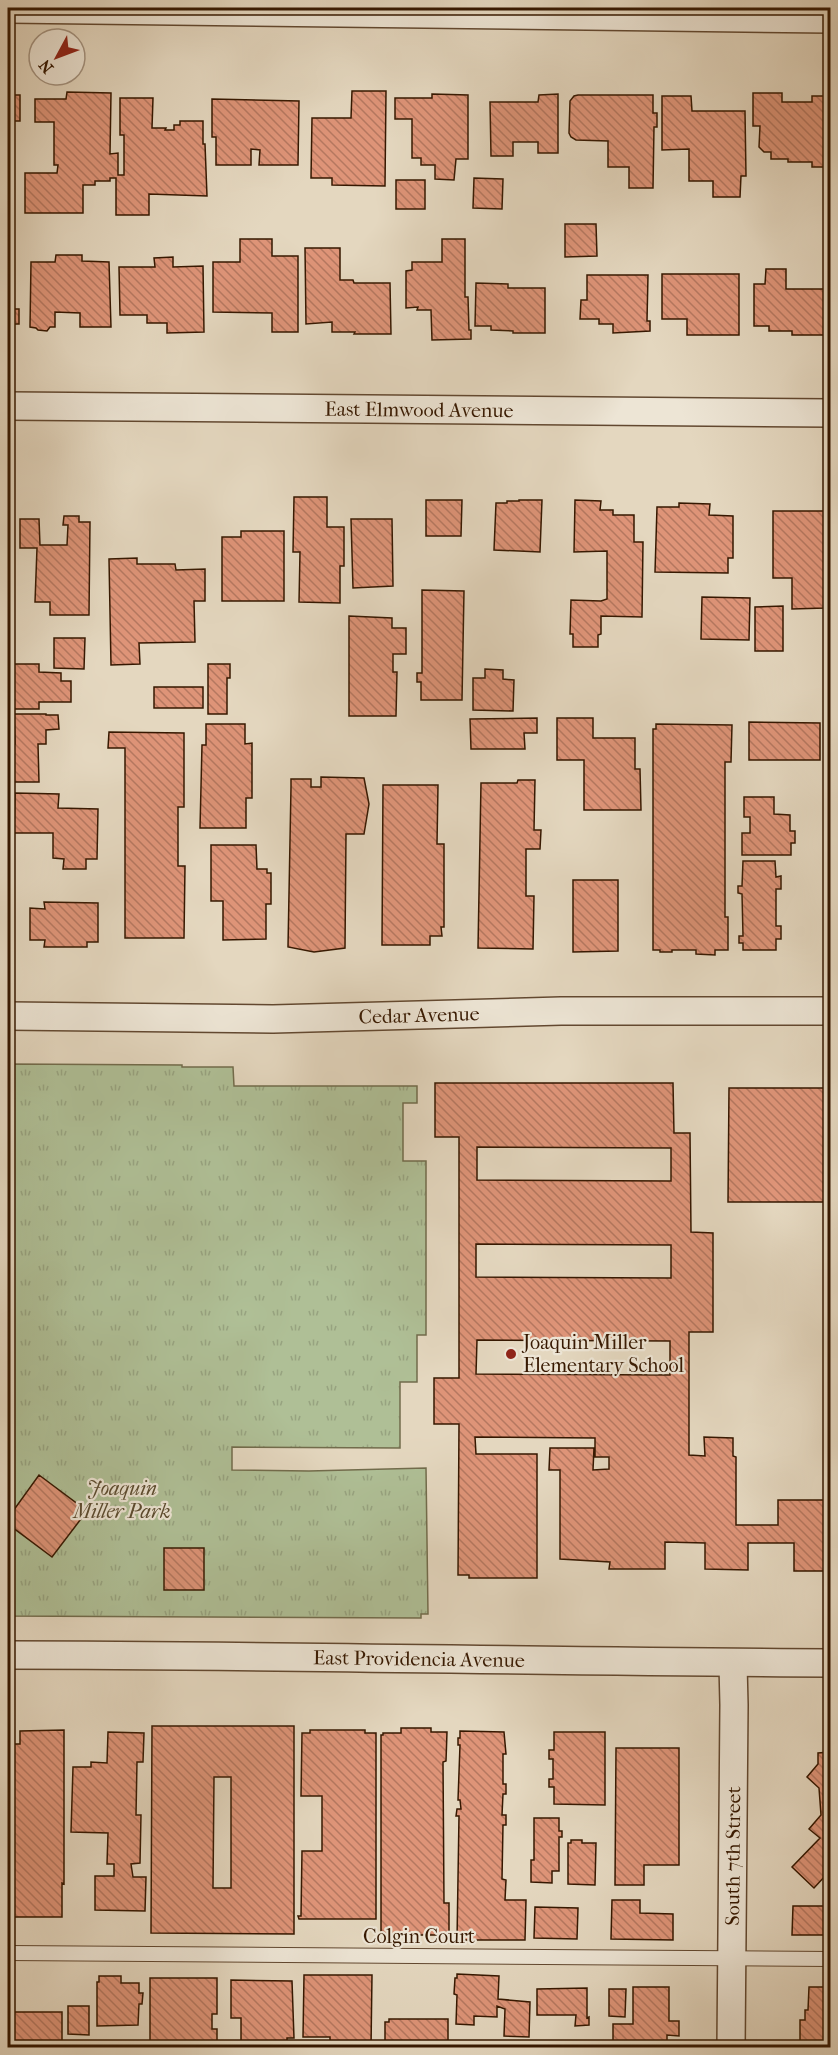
<svg xmlns="http://www.w3.org/2000/svg" width="838" height="2055" viewBox="0 0 838 2055" font-family="'IM FELL French Canon',serif">
  <style>
    .park { fill: url(#park-tufts); stroke: #726c4c; stroke-width: 1.5 }
    .building { fill: url(#building-back-hatch); stroke: #361801; stroke-width: 1.5; fill-rule: evenodd }
    .lines { fill: none; stroke-linecap: round; stroke-linejoin: round }
    .service-casing { stroke: #624830; stroke-width: 16 }
    .minor-casing { stroke: #624830; stroke-width: 30 }
    .service { stroke: #ede5d5; stroke-width: 14 }
    .minor { stroke: #ede5d5; stroke-width: 27 }
    .poi-dot { fill: #8f2418; stroke: #ede5d5; stroke-width: 2 }
    .labels { text-anchor: middle; dominant-baseline: central; stroke-width: 4.5; stroke-linejoin: round; paint-order: stroke }
    .street-label { font-size: 20px; fill: #361801; stroke: #ede5d5 }
    .poi-label { font-size: 20px; fill: #361801; stroke: #ede5d5; text-anchor: start }
    .park-label { font-size: 20px; font-style: italic; fill: #5a4a2e; stroke: #ede5d5 }
  </style>
  <defs>
    <pattern id="park-tufts" width="24" height="20" patternUnits="userSpaceOnUse" patternTransform="scale(1.5)"><rect width="24" height="20" fill="#afbf96"/><path d="M3 7l-1-3M5 7V3M7 7l1-3M15 17l-1-3M17 17v-4M19 17l1-3" fill="none" stroke="#97a380"/></pattern>
    <pattern id="building-back-hatch" width="6" height="6" patternUnits="userSpaceOnUse" patternTransform="scale(1.5)"><rect width="6" height="6" fill="#de9478"/><path d="M-1 5l2 2M0 0l6 6M5-1l2 2" fill="none" stroke="#b57860"/></pattern>
  </defs>
  <rect width="100%" height="100%" fill="#e4d7bf"/>
  <filter id="stains"><feTurbulence type="fractalNoise" baseFrequency=".00333" numOctaves="4"/><feColorMatrix values="0 0 0 0 .2 0 0 0 0 .09 0 0 0 0 .02 0 0 0 .5 -.17"/></filter>
  <radialGradient id="worn" r=".72"><stop offset=".6" stop-color="#630" stop-opacity="0"/><stop offset="1" stop-color="#630" stop-opacity=".3"/></radialGradient>
  <path class="park" d="M8,1064L182,1065V1067H233L234,1086H417V1103H403V1161H426V1335H417V1382H400V1448L232,1447V1470L309,1471L426,1468L428,1614H421V1618L8,1616Z"/>
  <path class="building" d="M352,91H386L385,186L332,185V178H311L312,118H351Z
    M67,92L111,93L110,154L118,153V175H124V135H120V98H153L152,128H166L165,130H174V125H180V121H203V144H205L207,196L149,194V215H116V178H110V181H95V185H83V213H25V173H57L58,165H54V122H35V99H66Z
    M753,93H782V102H812V96H830V167H812V162H788V159H771V152H764L759,147L760,126H753Z
    M432,94L468,95V159H456L454,180L435,179V165H421V158H412V119H395V98H432Z
    M558,94V153H538V142H513V156H491L490,102H538L539,95Z
    M8,95H20V121H12L11,157H8Z
    M653,95V113H657V127H654L653,188H629V167H608V141L576,140L571,137L569,133L570,101L574,96L578,95Z
    M662,96H691L692,111H745L746,176H741L740,197H713V181H689V149L662,150Z
    M212,99L299,101L298,165H259L260,150L251,149V165H216V137H212Z
    M474,178L503,179L502,209L473,208Z
    M396,180H425V209H396Z
    M565,224H596L597,256L565,257Z
    M240,239H272V256H298V332H272V313L213,312V262H240Z
    M442,239H465V297H468L469,330H471V339L432,340L431,310H417L418,307L406,308V271L412,270V262H442Z
    M305,248H340V280H353L354,283H390L391,334H354L355,332H332V322L306,324Z
    M56,255H82V261L109,262L111,327H80V313L55,312V327H50L47,331L38,330L36,328L30,327L31,262H55Z
    M173,257V267L203,266L204,332L167,333V323H147V315H120L119,267H155L154,258Z
    M766,269H786V289H824V335H792V331H769V326H754V284H765Z
    M8,272H11V309H19V324H14V332H8Z
    M662,274H739V335H687V319H662Z
    M587,275H648L647,321H650V331L613,333V324H599V319H580L581,300H587Z
    M476,283L508,284V288H545V333H513V331L491,330V326H475Z
    M294,497H327V527H344V566H340V603L299,602L300,552H293Z
    M426,500H462L461,536H426Z
    M519,500H542L540,552L494,550L496,503H507V501H519Z
    M575,500L601,501L600,510H613V515H634V542H643L642,617L601,616V634L598,635V647H573V634H570L571,600L601,601L607,599V551L574,552Z
    M679,503L710,504L709,515L733,516V558H728V573L655,572L657,507H679Z
    M773,511H826L825,608L792,609V578H773Z
    M64,516H79V522H90L89,615H50V602H35L37,548H20V519H39L40,545H67L68,525H63Z
    M351,519H392L393,586L353,588Z
    M241,531H284V601H222V537H241Z
    M137,558V564H175L176,570L205,569V601H194L195,642L139,643L140,664L111,665L109,559Z
    M422,590L464,591L462,700H421V682H417V673H422Z
    M702,597L750,598L749,640L701,639Z
    M783,606V651H755V607Z
    M349,616L392,618V628H406V654H393V672H397L396,716H349Z
    M54,638H85L84,669L54,668Z
    M8,664H39V672L61,673V681H71V702H39V709H8Z
    M208,664H230V678H227V714H208Z
    M485,669L503,670V679L514,680L513,711L473,710V678H485Z
    M154,687H203V708H154Z
    M14,714H46V715H58L59,729L46,730V744H38L39,782H8V740L12,739L13,744H15Z
    M537,718V733H524L525,749H471L470,719Z
    M557,718H593V738H635V769H640L641,810H584V760H557Z
    M749,722L820,723V760H749Z
    M206,724H245V744L252,743V798H246V828H200L202,745H206Z
    M656,724L732,725L731,762H725V917H728V950H715V955L696,954V950H672V952H660V950H653V729H656Z
    M109,732L184,733V807H178V866H185L184,938H125V748H108Z
    M321,777L364,778L369,804L364,834H346L345,948L314,952L288,947L291,787V779H311V787H321Z
    M518,780H535L534,830H541L540,849H526V896H534L533,949L478,948L481,783H517Z
    M383,785H438L437,844H444V927H441L442,936H430V945H382Z
    M828,787H830V832H828Z
    M15,793L59,794L58,808L98,809L97,859H86V869H63L64,859L53,858V833H14Z
    M8,797H11V813H9L8,845Z
    M744,797H774V814L790,815V831H795V843H791V855H742V833H750V817H744Z
    M211,845H256L257,869H267V873H271V904H266V939L223,940V901H211Z
    M743,861H775L776,877L781,876V889H776V926H781V939H776V950H743V943H739V936H743L742,894L738,893V886H742Z
    M573,880H618V951L573,952Z
    M44,902L98,903V942H87V947H44L45,940H30V908L45,909Z
    M435,1083H673L674,1133H690L691,1232L713,1233V1332H689V1455L705,1456L704,1437L733,1438V1456L736,1457V1525H778V1500H830V1595V1571H794V1543H748V1570L705,1569V1543L665,1542V1569H609L610,1562L560,1559V1470H549L550,1448H594L593,1470L609,1469V1457H595V1438L475,1437L476,1454H537V1578H469V1575H458L459,1424H434V1378H459V1137H435ZM477,1147L671,1148V1181L477,1180ZM476,1244L671,1245V1278L476,1277ZM477,1340L670,1341V1375L476,1374Z
    M729,1088H830V1202H728Z
    M39,1475L87,1511L52,1557L8,1524V1518Z
    M164,1548H204V1590H164Z
    M152,1726H294V1934L151,1933ZM214,1777H231V1888H213Z
    M401,1728H431V1732H447L446,1761L443,1762L444,1903H449V1935H381V1735H383V1733H401Z
    M64,1730V1884L62,1883V1917H8V1871H12V1757H8V1744H20V1731Z
    M310,1730H365V1733H376V1919H299L298,1916H301L302,1851H322V1796H301L302,1733H310Z
    M460,1731L504,1732L506,1754H503V1784H506V1794H503L502,1815H506V1825H503L502,1879L506,1880L505,1900H526L525,1940H457L459,1816H456L457,1809H461L460,1800H458L460,1745H458V1738H460Z
    M108,1732L144,1733L143,1762H137L136,1815H141L140,1863L131,1864L133,1877H146L145,1911L95,1910V1876H114V1864H107L108,1833L71,1832L73,1767H91V1762L107,1763Z
    M554,1732H605V1805L554,1804V1787H549V1779H553V1759H549V1750H554Z
    M616,1748H679V1865H644V1885H615Z
    M830,1752V1875H826L814,1888L792,1867L820,1838L809,1829L821,1815L819,1788L807,1777L818,1764V1753Z
    M534,1818H559V1831H562V1837H559V1871H552V1883L531,1882V1860H534Z
    M571,1840H582V1843H596L595,1885L568,1884V1843H571Z
    M612,1900H640V1913L673,1914V1940L611,1939Z
    M793,1906H830V1935H792Z
    M535,1907L578,1908L577,1939L534,1938Z
    M457,1974L499,1976L498,1999L530,2002L529,2037L504,2036L505,2009L497,2006V2017L474,2016V2025L456,2024L457,1995L454,1994L455,1978H457Z
    M304,1975H372L371,2048H330V2037H303Z
    M99,1976H121V1983H139V1993H143L142,2004H139L138,2025L97,2026V1982H99Z
    M150,1978H217V2014H212V2029H217V2048H150Z
    M231,1980L292,1981L294,2038H287V2048H241V2018H231Z
    M633,1987H669V2021H679V2036L667,2035V2047L613,2048V2024H633Z
    M809,1987H830V2048H821V2044H800V2020H805V2010H808Z
    M587,1988V2018L589,2017V2025L575,2026L576,2015H537V1989Z
    M609,1989H626L625,2017L609,2016Z
    M68,2006H89V2035L68,2034Z
    M8,2012H62V2048H8Z
    M389,2019H448V2048H385V2022H389Z"/>
  <g class="lines">
    <defs>
      <path id="service" d="M8,1953L830,1959"/>
      <g id="minor">
        <path d="M8,9L830,19"/>
        <path id="s1" d="M8,406L830,413"/>
        <path id="s2" d="M8,1016L273,1019L561,1011H830"/>
        <path id="s3" d="M8,1655C282,1655 556,1662 830,1663"/>
        <path id="s4" d="M731,2048L734,1705L733,1664"/>
      </g>
    </defs>
    <use href="#service" class="service-casing"/>
    <use href="#minor" class="minor-casing"/>
    <use href="#service" class="service"/>
    <use href="#minor" class="minor"/>
  </g>
  <circle class="poi-dot" cx="511" cy="1354" r="6"/>
  <g class="labels">
    <g class="street-label">
      <text stroke="none"><textPath href="#s1" startOffset="411">East Elmwood Avenue</textPath></text>
      <text stroke="none"><textPath href="#s2" startOffset="411">Cedar Avenue</textPath></text>
      <text stroke="none"><textPath href="#s3" startOffset="411">East Providencia Avenue</textPath></text>
      <text stroke="none"><textPath href="#s4" startOffset="192">South 7th Street</textPath></text>
      <text x="419" y="1936">Colgin Court</text>
    </g>
    <g class="poi-label">
      <text x="523" y="1342">Joaquin Miller<tspan x="523" dy="23">Elementary School</tspan></text>
    </g>
    <g class="park-label">
      <text x="122" y="1488">Joaquin<tspan x="122" dy="23">Miller Park</tspan></text>
    </g>
  </g>
  <rect width="838" height="2055" fill="none" stroke="#e4d7bf" stroke-width="30"/>
  <rect x="9" y="9" width="820" height="2037" fill="none" stroke="#361801" stroke-width="3"/>
  <rect x="15" y="15" width="808" height="2025" fill="none" stroke="#361801" stroke-width="1.5"/>
  <g transform="translate(57 57) rotate(229)"><circle r="28" fill="#ede5d5" stroke="#a49380" stroke-width="1.5"/>
  <path d="M0-4.5L10 22L0 15L-10 22Z" fill="#8f2418"/>
  <text y="-9" font-size="16" font-weight="bold" text-anchor="middle" fill="#361801">N</text>
  </g>
  <rect width="100%" height="100%" filter="url(#stains)"/>
  <rect width="100%" height="100%" fill="url(#worn)"/>
</svg>
